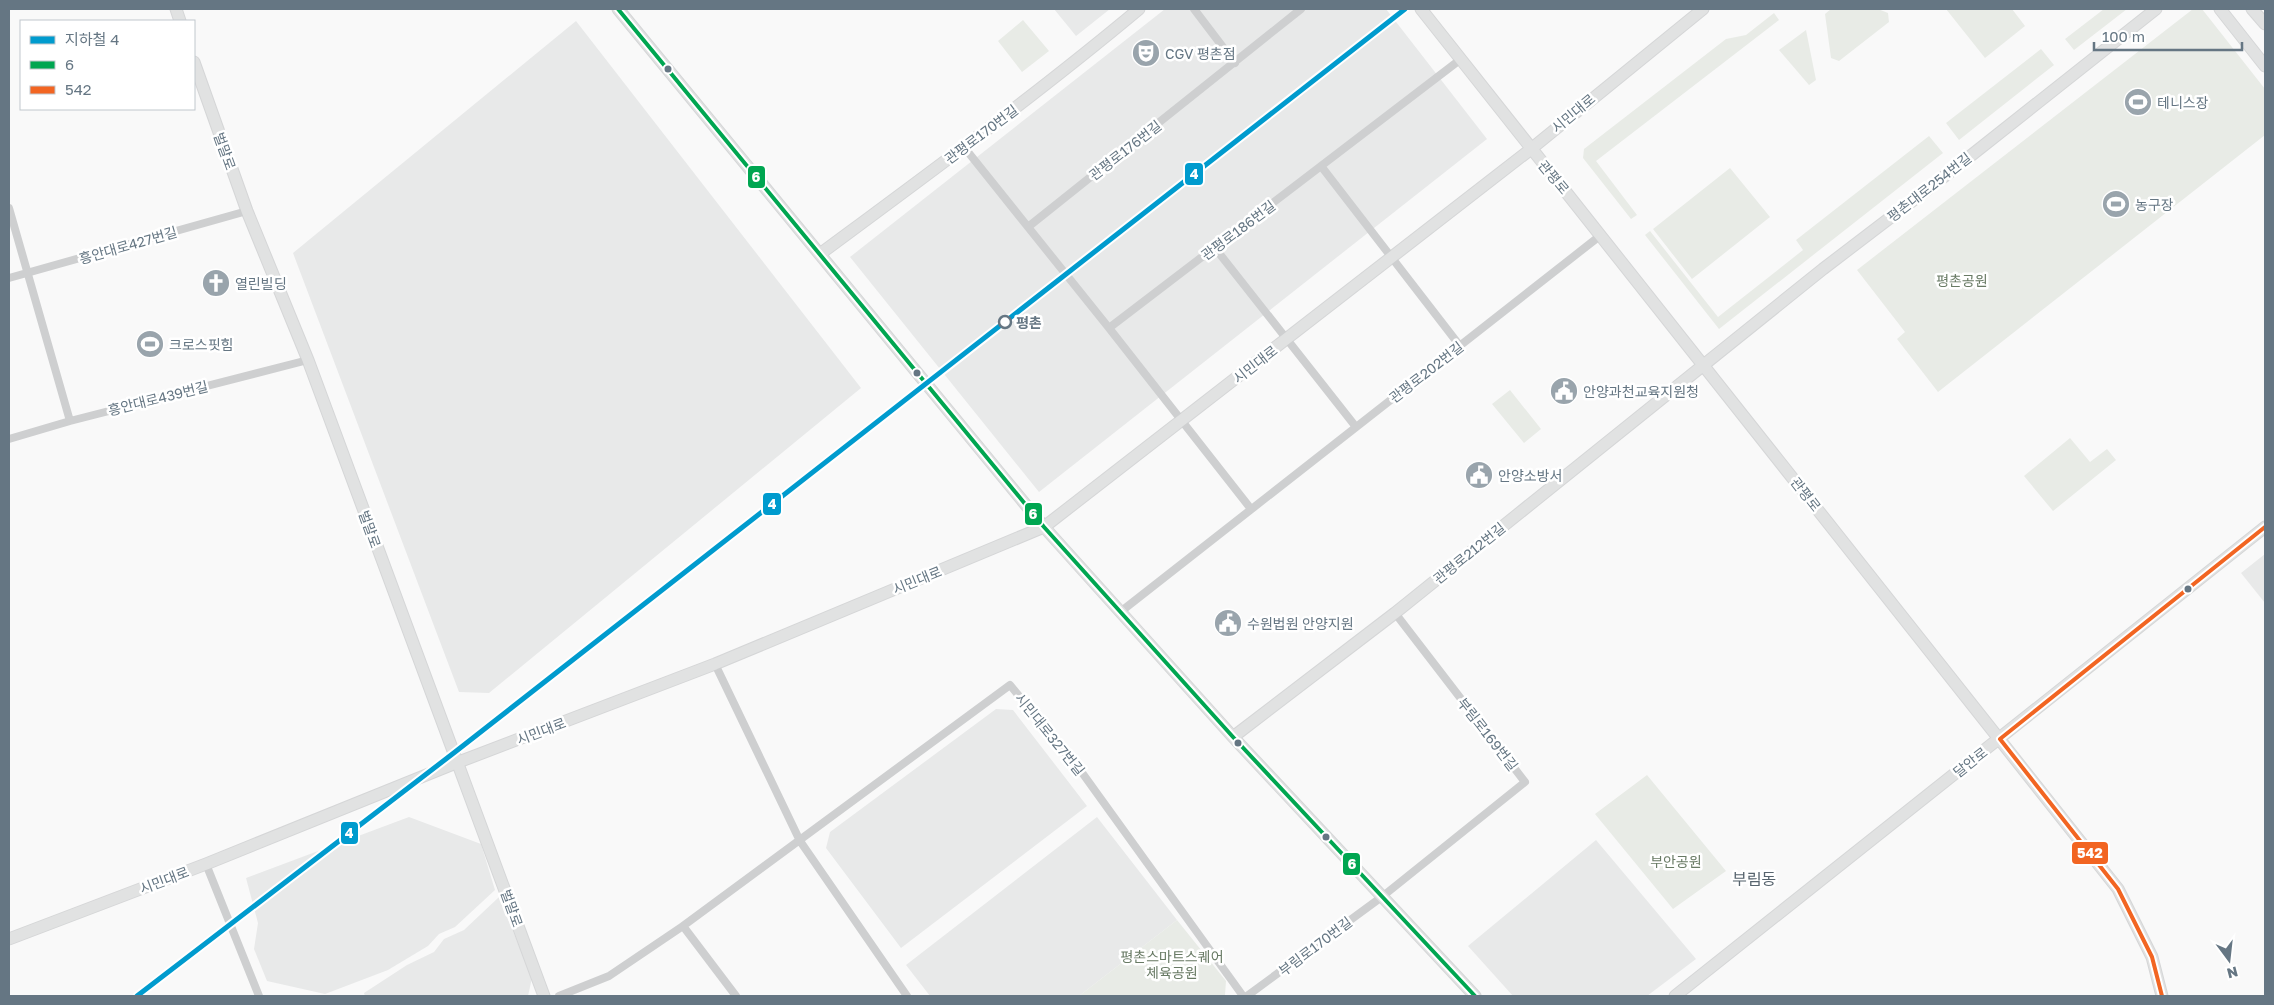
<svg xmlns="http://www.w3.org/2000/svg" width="2274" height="1005" viewBox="0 0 2274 1005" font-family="'Golos Text','Noto Sans KR',sans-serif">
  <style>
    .built { fill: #e8e9e9 }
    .green { fill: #e8ebe6 }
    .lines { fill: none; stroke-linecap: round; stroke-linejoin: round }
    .secondary-casing { stroke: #d5d6d7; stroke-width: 13 }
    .street { stroke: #cecfd0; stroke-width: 8 }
    .secondary { stroke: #e1e2e2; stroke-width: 11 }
    .bus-1-casing { stroke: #fff; stroke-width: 8 }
    .bus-2-casing { stroke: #fff; stroke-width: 8 }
    .bus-1 { stroke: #00a651; stroke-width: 4 }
    .bus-2 { stroke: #f26522; stroke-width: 4 }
    .metro-1-casing { stroke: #fff; stroke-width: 9 }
    .metro-1 { stroke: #009bce; stroke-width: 5 }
    .bus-dot { fill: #657683; stroke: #fff; stroke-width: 2 }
    .stop-dot { fill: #fff; stroke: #657683; stroke-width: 2.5 }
    .labels { text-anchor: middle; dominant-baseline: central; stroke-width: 5; stroke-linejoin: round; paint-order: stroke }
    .poi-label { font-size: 14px; fill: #657683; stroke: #fff; text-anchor: start }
    .street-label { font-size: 14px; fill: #657683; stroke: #fff }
    .park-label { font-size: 14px; fill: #687a64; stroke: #fff }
    .stop-label { font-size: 14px; font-weight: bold; fill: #657683; stroke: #fff; text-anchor: start }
    .quarter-label { font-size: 16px; fill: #57646e; stroke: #fff }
    .line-badge { stroke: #fff; stroke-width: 2 }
    .badge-label { font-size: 14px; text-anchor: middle; font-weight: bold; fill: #fff }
  </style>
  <rect width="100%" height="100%" fill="#f9f9f9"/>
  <path class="built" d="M1054,9H1110L1076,36Z
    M1165,9H1386L1487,139L1039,492L850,257Z
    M576,21L861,388L489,693L459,692L293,253Z
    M2265,554V603L2241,573Z
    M996,709L1013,710L1087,806L901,948L826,848L830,832Z
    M409,817L481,844L495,890L455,927L439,934L428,946L388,970L325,994L267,981L254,949L258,923L246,878Z
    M1097,817L1177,920L1079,996H930L906,965Z
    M1596,840L1696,959L1647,996H1513L1468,946Z
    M499,897L532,978L528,996H365L364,993L407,965L434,952L444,939L464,930Z"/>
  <path class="green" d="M1831,9H1878L1888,13L1889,22L1839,61L1831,58L1825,14Z
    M1946,9H2012L2025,26L1985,58Z
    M2104,9H2127L2074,50L2065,39Z
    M2193,9H2202L2265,89V135L1938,392L1897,339L1905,332L1857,270Z
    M1774,13L1779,20L1596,161L1637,215L1631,219L1583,158L1584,149L1726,39L1746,35Z
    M1023,20L1049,51L1022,72L998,41Z
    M1806,30L1816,80L1809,85L1779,50Z
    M2041,49L2054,65L1959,140L1946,123Z
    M1929,136L1943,153L1719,329L1645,235L1650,231L1718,317L1803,250L1796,240Z
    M1730,168L1770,217L1692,279L1653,229Z
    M1510,390L1541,429L1524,443L1492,404Z
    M2070,438L2090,462L2107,449L2116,460L2053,511L2024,476Z
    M1647,775L1726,871L1673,909L1595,814Z
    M1177,920L1226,981L1225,995L1079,996Z"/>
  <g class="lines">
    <defs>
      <path id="secondary" d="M176,9L180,21
        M618,9L1044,527L1233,737L1475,996
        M1421,9L2118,889L2152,957L2162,996
        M2220,9L2265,66
        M2252,9L2265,24
        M194,62L247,211L308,360L544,996
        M820,254C928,174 1036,95 1139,9
        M1233,737L1395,613L1823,269L1954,169L2156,9
        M9,939L206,864L456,763L715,664L1044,527L1531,149L1703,9
        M1675,996L2265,527"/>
    </defs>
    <use href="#secondary" class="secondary-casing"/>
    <path class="street" d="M1194,9L1235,63
      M964,147L1028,227L1301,9
      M1321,166L1460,346
      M9,208L70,421
      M1028,227L1109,328
      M1215,248L1356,427
      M9,278L247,211
      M9,439L70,421L308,360
      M1251,509L1109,328L1461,59
      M1119,613L1601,235
      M715,664L800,841L907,996
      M206,864L259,996
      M683,926L736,996
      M559,996L609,976L683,926L1010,685L1083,774L1243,996
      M1247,996L1383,896L1525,782L1395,613"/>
    <use href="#secondary" class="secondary"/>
    <defs>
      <path id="bus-1" d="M618,9L1044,527L1233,737L1475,996"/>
      <path id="bus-2" d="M2162,996L2152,957L2118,889L2000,739L2265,527"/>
    </defs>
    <use href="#bus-1" class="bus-1-casing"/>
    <use href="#bus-2" class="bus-2-casing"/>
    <use href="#bus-1" class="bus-1"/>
    <use href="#bus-2" class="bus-2"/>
    <defs>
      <path id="metro-1" d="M137,996L455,752L1405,9"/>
    </defs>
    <use href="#metro-1" class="metro-1-casing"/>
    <use href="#metro-1" class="metro-1"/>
  </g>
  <defs>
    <symbol id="theatre-disc" viewBox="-11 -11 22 22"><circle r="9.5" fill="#99a4ac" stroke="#fff"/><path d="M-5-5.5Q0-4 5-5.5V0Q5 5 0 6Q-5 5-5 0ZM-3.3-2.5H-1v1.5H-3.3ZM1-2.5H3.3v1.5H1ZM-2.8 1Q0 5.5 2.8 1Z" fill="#fff"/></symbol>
    <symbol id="stadium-disc" viewBox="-11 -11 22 22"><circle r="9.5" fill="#99a4ac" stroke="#fff"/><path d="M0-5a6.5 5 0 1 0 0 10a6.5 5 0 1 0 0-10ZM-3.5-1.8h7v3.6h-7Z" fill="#fff"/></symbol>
    <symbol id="church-disc" viewBox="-11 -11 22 22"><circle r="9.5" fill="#99a4ac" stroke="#fff"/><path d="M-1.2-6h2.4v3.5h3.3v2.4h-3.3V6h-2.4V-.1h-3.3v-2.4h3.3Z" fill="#fff"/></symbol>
    <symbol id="civic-disc" viewBox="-11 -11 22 22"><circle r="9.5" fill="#99a4ac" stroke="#fff"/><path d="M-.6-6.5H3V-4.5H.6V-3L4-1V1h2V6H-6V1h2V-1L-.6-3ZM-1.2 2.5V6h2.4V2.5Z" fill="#fff"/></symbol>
  </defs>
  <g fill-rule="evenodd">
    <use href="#theatre-disc" x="1130" y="37" width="32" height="32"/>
    <use href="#stadium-disc" x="2122" y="86" width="32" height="32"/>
    <use href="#stadium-disc" x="2100" y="188" width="32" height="32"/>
    <use href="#church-disc" x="200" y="267" width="32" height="32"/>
    <use href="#stadium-disc" x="134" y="328" width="32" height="32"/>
    <use href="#civic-disc" x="1548" y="375" width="32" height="32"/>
    <use href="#civic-disc" x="1463" y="459" width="32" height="32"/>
    <use href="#civic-disc" x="1212" y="607" width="32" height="32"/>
  </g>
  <g class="bus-dot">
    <circle cx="668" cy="69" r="4.5"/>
    <circle cx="917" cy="373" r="4.5"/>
    <circle cx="2188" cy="589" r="4.5"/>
    <circle cx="1238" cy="743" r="4.5"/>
    <circle cx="1326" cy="837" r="4.5"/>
  </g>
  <circle class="stop-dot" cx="1005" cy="322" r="6"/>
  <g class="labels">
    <g class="poi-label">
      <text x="1165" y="53">CGV 평촌점</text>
      <text x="2157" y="102">테니스장</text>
      <text x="2135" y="204">농구장</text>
      <text x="235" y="283">열린빌딩</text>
      <text x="169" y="344">크로스핏힘</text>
      <text x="1583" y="391">안양과천교육지원청</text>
      <text x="1498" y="475">안양소방서</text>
      <text x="1247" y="623">수원법원 안양지원</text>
    </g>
    <g class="street-label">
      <text transform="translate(1573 113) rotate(-40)">시민대로</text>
      <text transform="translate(981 134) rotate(-37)">관평로170번길</text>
      <text transform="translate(1125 150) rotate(-38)">관평로176번길</text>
      <text transform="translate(225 151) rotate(70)">벌말로</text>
      <text transform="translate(1554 177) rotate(50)">관평로</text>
      <text transform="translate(1929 187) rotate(-38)">평촌대로254번길</text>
      <text transform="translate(1238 230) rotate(-37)">관평로186번길</text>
      <text transform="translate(128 245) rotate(-16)">흥안대로427번길</text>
      <text transform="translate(1255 364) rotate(-38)">시민대로</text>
      <text transform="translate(1426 372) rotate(-38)">관평로202번길</text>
      <text transform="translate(158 398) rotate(-14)">흥안대로439번길</text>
      <text transform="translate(1806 494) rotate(52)">관평로</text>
      <text transform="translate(370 529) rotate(70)">벌말로</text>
      <text transform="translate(1469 553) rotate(-39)">관평로212번길</text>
      <text transform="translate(917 580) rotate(-22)">시민대로</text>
      <text transform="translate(541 731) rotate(-21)">시민대로</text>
      <text transform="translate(1050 734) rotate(51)">시민대로327번길</text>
      <text transform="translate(1488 734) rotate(52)">부림로169번길</text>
      <text transform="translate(1970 762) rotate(-38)">달안로</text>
      <text transform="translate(164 880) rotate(-21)">시민대로</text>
      <text transform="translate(512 908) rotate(70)">벌말로</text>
      <text transform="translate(1315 946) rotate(-37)">부림로170번길</text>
    </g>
    <g class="park-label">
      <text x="1962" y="280">평촌공원</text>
      <text x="1676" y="861">부안공원</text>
      <text x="1172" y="956">평촌스마트스퀘어<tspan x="1172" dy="16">체육공원</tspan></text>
    </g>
    <g class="stop-label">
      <text x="1016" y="322">평촌</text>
    </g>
    <g class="quarter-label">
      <text x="1754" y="879">부림동</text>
    </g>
  </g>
  <g class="line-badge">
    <rect x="1184" y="162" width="20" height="24" rx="5" fill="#009bce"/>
    <rect x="747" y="165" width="19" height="24" rx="5" fill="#00a651"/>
    <rect x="762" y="492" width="20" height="24" rx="5" fill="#009bce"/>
    <rect x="1024" y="502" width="19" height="24" rx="5" fill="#00a651"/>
    <rect x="340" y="821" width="19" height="24" rx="5" fill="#009bce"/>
    <rect x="2071" y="841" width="38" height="24" rx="5" fill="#f26522"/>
    <rect x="1342" y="852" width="19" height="24" rx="5" fill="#00a651"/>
  </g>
  <g class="badge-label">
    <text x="1194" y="179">4</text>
    <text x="756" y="182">6</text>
    <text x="772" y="509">4</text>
    <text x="1033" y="519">6</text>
    <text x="349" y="838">4</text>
    <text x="2090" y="858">542</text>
    <text x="1352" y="869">6</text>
  </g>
  <rect width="2274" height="1005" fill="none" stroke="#657683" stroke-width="20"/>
  <rect x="20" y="20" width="175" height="90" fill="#ffffff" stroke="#c1c8cd"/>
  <rect x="30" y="36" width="25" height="8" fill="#009bce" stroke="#c1c8cd"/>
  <text x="65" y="45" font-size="15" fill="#657683">지하철 4</text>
  <rect x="30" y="61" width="25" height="8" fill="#00a651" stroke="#c1c8cd"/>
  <text x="65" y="70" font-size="15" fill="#657683">6</text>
  <rect x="30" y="86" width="25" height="8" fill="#f26522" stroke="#c1c8cd"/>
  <text x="65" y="95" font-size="15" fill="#657683">542</text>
  <g transform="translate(2229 960) rotate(165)" stroke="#ffffff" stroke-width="4" paint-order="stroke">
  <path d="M0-4L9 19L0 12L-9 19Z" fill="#657683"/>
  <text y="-8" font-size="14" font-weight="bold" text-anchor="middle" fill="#657683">N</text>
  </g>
  <path d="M2094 42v8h148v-8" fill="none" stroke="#657683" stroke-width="2.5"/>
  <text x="2102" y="42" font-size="15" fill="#657683" stroke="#ffffff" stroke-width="4" paint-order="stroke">100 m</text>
</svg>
